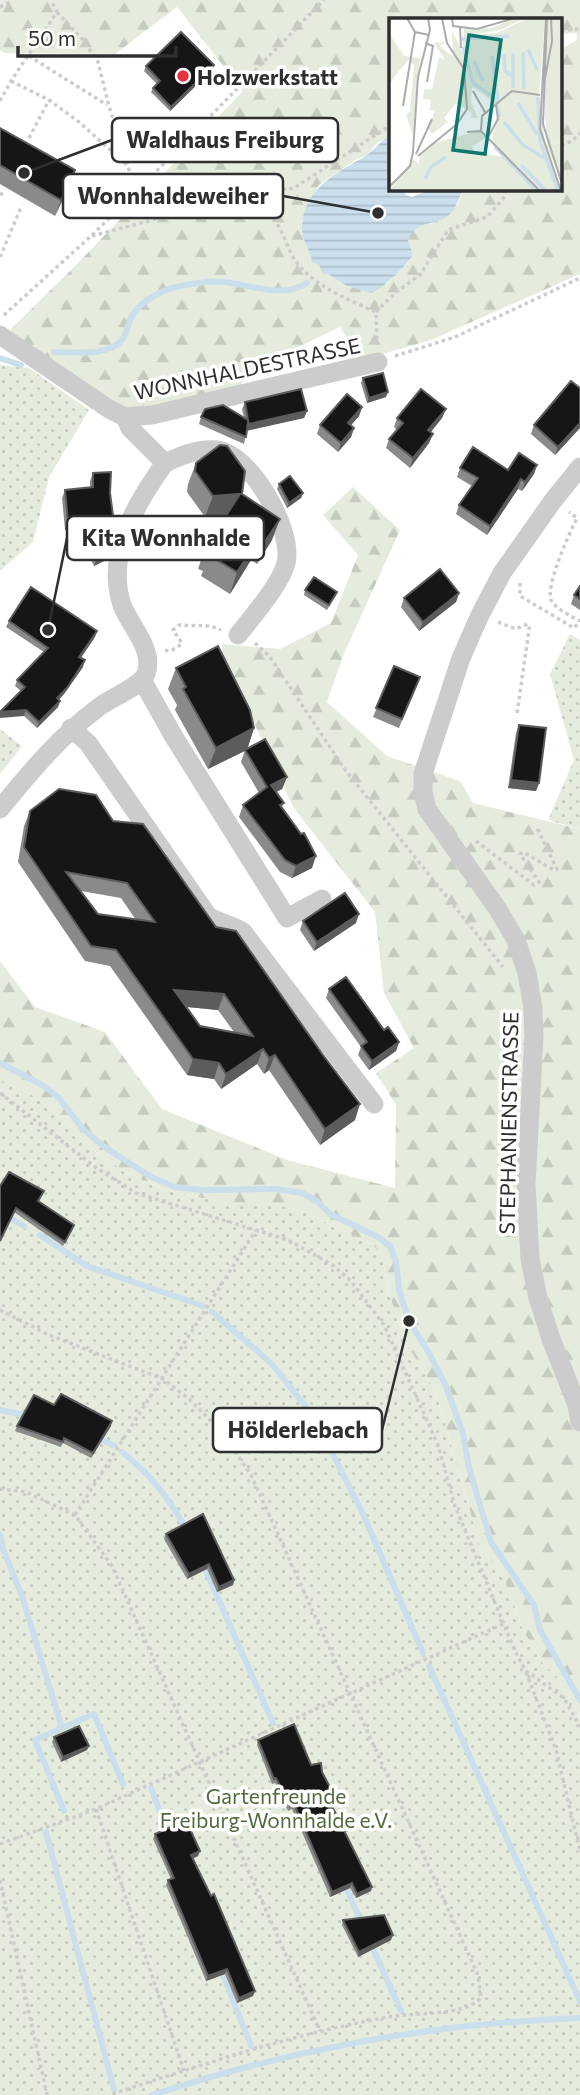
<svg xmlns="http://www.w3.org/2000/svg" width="580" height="2095" viewBox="0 0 580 2095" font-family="Commissioner,sans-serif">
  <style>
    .green { fill: url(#green-dots) }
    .forest { fill: url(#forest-firs); fill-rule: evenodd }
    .water { fill: url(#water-rules) }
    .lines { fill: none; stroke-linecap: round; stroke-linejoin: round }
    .stream { stroke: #cadeec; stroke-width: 6 }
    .path { stroke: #ccc; stroke-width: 3.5; stroke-dasharray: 3.5 3.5; stroke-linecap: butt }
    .minor { stroke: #ccc; stroke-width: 19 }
    .wall { fill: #8a8a8a; fill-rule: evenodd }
    .shaded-wall { fill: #5c5c5c }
    .building { fill: #161616; stroke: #5c5c5c; stroke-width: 2; fill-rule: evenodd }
    .poi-dot { fill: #e3343f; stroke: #fff; stroke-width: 2.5 }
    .labels { text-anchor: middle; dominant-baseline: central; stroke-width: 7; stroke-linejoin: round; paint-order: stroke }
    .poi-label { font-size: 21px; font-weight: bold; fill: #2f2f2f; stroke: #fff; text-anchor: start }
    .street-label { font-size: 21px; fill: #2f2f2f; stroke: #fff }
    .park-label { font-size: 21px; fill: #516a3d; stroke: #fff }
    .inset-river { fill: none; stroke: #cadeec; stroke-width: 3.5 }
    .inset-road { fill: none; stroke: #acacac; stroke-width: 2 }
    .view { fill: #0f766e; fill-opacity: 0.15; stroke: #0f766e; stroke-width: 3.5 }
    .inset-edge { fill: none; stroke: #2f2f2f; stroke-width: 3.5 }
    .leader { fill: none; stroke: #2f2f2f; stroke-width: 2.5 }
    .callout-dot { fill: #2f2f2f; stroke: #fff; stroke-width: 2.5 }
    .callout { fill: #fff; stroke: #2f2f2f; stroke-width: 2.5 }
    .callout-label { font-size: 23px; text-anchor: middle; font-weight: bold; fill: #2f2f2f }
  </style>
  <defs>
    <pattern id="green-dots" width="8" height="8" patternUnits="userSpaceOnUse" patternTransform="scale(1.75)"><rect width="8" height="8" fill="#e5ecdd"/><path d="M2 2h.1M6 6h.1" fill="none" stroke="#c5cbbe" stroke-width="1.8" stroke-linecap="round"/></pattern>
    <pattern id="forest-firs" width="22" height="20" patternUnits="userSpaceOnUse" patternTransform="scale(1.75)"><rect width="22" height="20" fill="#e5ecdd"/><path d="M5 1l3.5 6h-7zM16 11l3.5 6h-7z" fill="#c5cbbe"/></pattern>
    <pattern id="water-rules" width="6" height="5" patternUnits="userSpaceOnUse" patternTransform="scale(1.75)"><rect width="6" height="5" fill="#cadeec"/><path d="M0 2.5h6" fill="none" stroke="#aebfcb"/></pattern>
  </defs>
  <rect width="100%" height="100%" fill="#fff"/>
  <path class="green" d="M0,365L29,368L89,410L49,477L33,542L0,571Z
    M570,634L580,640V829L548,820L574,760L550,674Z
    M0,729L22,746L0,774Z
    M0,1080L31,1094L71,1126L96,1152L118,1167L164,1190L228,1203H269L300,1210L373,1245L382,1255L388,1290L405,1341L436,1392L480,1546L505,1581L524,1632L542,1662L558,1678L580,1718V2095H0Z"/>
  <path class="forest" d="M0,0H580V274L431,340L362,360L340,327L251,370L240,386L139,410L114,408L10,330L78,263L243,91L177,7L115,54L5,53L0,50ZM391,19H561V34L577,33V40L561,49V189H464L458,204L433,223L419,225L412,230L408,240L413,254C408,266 395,274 387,284L334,278L328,274H323L319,265L313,262L302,223L310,202L319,185L357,159L367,155L376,144L391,133Z
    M353,487L400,530L343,656L327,702L387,756L460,781L473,803L580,829V1718L558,1678L542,1662L532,1645L524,1632L505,1581L480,1546L436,1392L405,1341L388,1290L382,1255L373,1245L300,1210L269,1203H228L164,1190L118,1167L96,1152L71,1126L31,1094L0,1080V961L35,1007L105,1032L162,1109L287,1160L395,1188L396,1105L376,1073L414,1048L384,993L375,912L293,807L222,654V644L280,649L331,623L358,555L323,515Z"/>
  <path class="water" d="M391,133V189H403L406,195L412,197L432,189H464C459,197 457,207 450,214C435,228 417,218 408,240L413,254C408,265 383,288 372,293L347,286L328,274H323L319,265L312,262C311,249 301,241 302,226C304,187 339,172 367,155C374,150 383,139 391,133Z"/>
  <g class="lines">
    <path class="stream" d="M54,352C74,352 107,357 122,340C127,334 128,323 132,316C141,301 160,291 176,287C190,284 210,280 224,282C251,285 283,299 307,283
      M0,358L21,365
      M0,1063L44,1086L59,1098L82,1128L103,1146L151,1177L175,1187L202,1190L276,1189L302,1193L317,1201L330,1214L378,1237L390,1246L396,1261L399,1290L409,1321L429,1353L446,1386L463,1434L469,1468L491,1542L534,1605L540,1630L580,1700
      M0,1212L24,1226
      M40,1235L87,1266L203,1306
      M212,1312L271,1363L314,1417L363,1514L423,1653
      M0,1410L29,1416
      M96,1437L113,1445
      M122,1452C152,1476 168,1497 187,1530
      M0,1535L3,1549L22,1596L62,1728L94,1714L123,1784
      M202,1562L273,1723
      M429,1666L580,2001
      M62,1728L35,1740L64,1811
      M151,1788L169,1836
      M46,1832L114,2089
      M344,1883L362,1924
      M371,1944L401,2011
      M220,1967L251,2046
      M152,2095C289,2050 436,2023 580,2018"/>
    <path class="path" d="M0,7L10,2V0
      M57,12L83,40L98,62L109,106L136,192
      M561,30L580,29
      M29,56L107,105
      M11,81L49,100L79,122L127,165
      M0,101L11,81L57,12L51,0
      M29,138L49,100
      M561,145L572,141L580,133
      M0,193L3,195
      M236,200C247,204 261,207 270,216C284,228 286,249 297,263C316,287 349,300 376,312L377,344
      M92,236L250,194L294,188L391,125
      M0,257L22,205
      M376,312L396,292L420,275L448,230L487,217L503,199L506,189
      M4,315L90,237L136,192L324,0
      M395,356L455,337L580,278
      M520,583V596L574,628L580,621C571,616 558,610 552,602C543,590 570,532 577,518L569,512
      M498,622L516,629L530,623
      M255,643L270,657L346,771L503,967
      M165,650L169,651L177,648L182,643L173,630L179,625L211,626L221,630
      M517,713L530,623
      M476,841L534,885L539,882L520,854L523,852L554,870L557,869L537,828
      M0,1093L95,1167L136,1193L288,1240L331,1264L350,1280L384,1325L438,1445L455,1506L515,1651L526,1671L564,1698L580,1727
      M0,1310L49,1335L163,1379L189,1399L221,1431L251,1475L478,1975L481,1998C462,2017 415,2012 388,2017C293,2034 201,2065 109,2095
      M0,1489L26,1492L75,1515L112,1566L320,2031
      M75,1515L256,1230
      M526,1672L556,1750L580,1851
      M96,1809L184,2071
      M0,1844L96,1809L503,1624
      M0,1880L47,2095"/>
    <path class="minor" d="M0,335L109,409L125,417L152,415L378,362
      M165,463C181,456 198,448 217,450C251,454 294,531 286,563C281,584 252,617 238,635
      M580,467L552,502L502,573L480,615L461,658L423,774V792L427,809L497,908L516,940L527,973L533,1008L534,1036L526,1184L530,1259L538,1298L551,1339L577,1405L580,1422
      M142,680L174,737L287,918L322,899
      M71,728L88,743L208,916C219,923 232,925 243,932L374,1104
      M0,809C31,771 60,736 99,707C111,698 141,686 146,674C155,650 130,626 122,605C105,555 136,503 165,463L130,428L125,417"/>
  </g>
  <path class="wall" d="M214,65L212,70L170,111L151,92L153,88L157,84L144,71L146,66Z
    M0,128L75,170L69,186L55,216L0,184Z
    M363,378L386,397L367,403L361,383Z
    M580,388V428L555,455L531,434L534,425Z
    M245,402L307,411L304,418L247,430L244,444L199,424L201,417L244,418L242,409Z
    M362,407L359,416L351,425L354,428L351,437L338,452L317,434L320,425Z
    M446,409L442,418L431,432L433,434L429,443L410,468L386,448L389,439L397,430L394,427L397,418Z
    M196,463L242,494L272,540L257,564L251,560L230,594L201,576L203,571L198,569L205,548L226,516L205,517L187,492L188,484Z
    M537,465L534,474L522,491L518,489L487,535L456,514L459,505L472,486L457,477L460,468L508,470Z
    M93,473L110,493L114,523L111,531L104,532L109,552L106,560L94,566L76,529L65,530L62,498L65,490L90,488V481Z
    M279,484L303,493L301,498L287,508L277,489Z
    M580,586V610L571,604L574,595Z
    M305,590L337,592L327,610L304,595Z
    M459,593L456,602L419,631L401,607L404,598Z
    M9,621L95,637L81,658L83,667L64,694L59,699L60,701L58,707L37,728L24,716L21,691L15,686L17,680L44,652L6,627Z
    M394,666L416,686L399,728L373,717Z
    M176,668L254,728L247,749L287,777L282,789L276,792L284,803L282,807L312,868L292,878L280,872L239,817L243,805L259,793L241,762L245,750L208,769L175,710L177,705L168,689Z
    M519,725L539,783L536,791L508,788L516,733Z
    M30,811L113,821L216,927L355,1120L320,1145L269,1070L264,1074L257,1064L221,1089L214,1079L187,1075L110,966L85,961L18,862L24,826ZM81,891L121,898L136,920L98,914ZM186,1007L218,1010L234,1032L200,1026Z
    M303,921L356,923L314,951L300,930Z
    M329,989L399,1042L396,1051L369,1070L358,1055L361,1047L326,998Z
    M0,1186L44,1191L39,1202L73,1229L63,1246L14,1212Z
    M54,1405L111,1426L91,1458L63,1443L61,1447L15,1431L17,1426Z
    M166,1534L234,1580L233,1585L217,1592L207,1569L187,1579L164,1539Z
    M54,1737L87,1750L61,1762L52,1742Z
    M258,1740L311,1765L322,1772L331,1789L329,1794L327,1795L371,1891L356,1898L350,1888L330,1897L292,1809L288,1811L275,1783L272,1784L257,1745Z
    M155,1834L198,1856L192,1859L255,1991L253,1996L237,2003L225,1974L206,1981L166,1885L168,1880L171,1879L153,1839Z
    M343,1920L391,1940L358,1957L342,1925Z"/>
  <path class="shaded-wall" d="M214,65L212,70L170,111L171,107Z
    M75,170L69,186L55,216L61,200Z
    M388,392L386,397L367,403L369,398Z
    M362,407L359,416L345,432L348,423Z
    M446,409L442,418L425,439L428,430Z
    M307,411L304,418L246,431L249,424Z
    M580,423V428L555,455L558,447Z
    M354,428L351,437L338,452L341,443Z
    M433,434L429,443L410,468L413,458Z
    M537,465L534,474L522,491L525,482Z
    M521,479L518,489L487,535L490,526Z
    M303,493L301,498L287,508L289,503Z
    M240,494L233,516L205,517L213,496Z
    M280,519L272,540L257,564L264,543Z
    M79,520L76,529L65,530L68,522Z
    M114,523L111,531L97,532L100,524Z
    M259,539L251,560L230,594L237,572Z
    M109,552L106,560L94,566L97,558Z
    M459,593L456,602L419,631L423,622Z
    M97,631L95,637L77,663L79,657Z
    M85,660L83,667L64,694L55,704L57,698Z
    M60,701L58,707L37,728L39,722Z
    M26,710L24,716L0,718V712Z
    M254,728L247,750L208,769L216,748Z
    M287,777L282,789L267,797L271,785Z
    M511,780L539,783L536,791L508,788Z
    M316,856L312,868L292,878L296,866Z
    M359,914L356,923L314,951L317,942Z
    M174,990L224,994L218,1010L168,1005Z
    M399,1042L396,1051L369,1070L372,1061Z
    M263,1049L257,1064L221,1089L226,1074Z
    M275,1055L269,1070L264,1074L269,1058Z
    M193,1059L219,1063L214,1079L187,1075Z
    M360,1104L355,1120L320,1145L325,1129Z
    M112,1421L111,1426L91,1458L93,1453Z
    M209,1564L207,1569L187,1579L189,1574Z
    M234,1580L233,1585L217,1592L219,1587Z
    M89,1746L87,1750L61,1762L63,1757Z
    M200,1851L198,1856L189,1860L191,1855Z
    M352,1883L350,1888L330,1897L332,1892Z
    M372,1887L371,1891L356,1898L357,1894Z
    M393,1935L391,1940L358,1957L359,1952Z
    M227,1969L225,1974L206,1981L208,1976Z
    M255,1991L253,1996L237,2003L239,1998Z"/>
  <path class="building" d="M181,32L214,65L171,107L153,88L160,81L146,66Z
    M0,128L75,170L61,200L0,165Z
    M383,373L388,392L369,398L363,378Z
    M571,381L580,388V423L558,447L534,425Z
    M301,389L307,411L249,424L248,422L246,437L201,417L205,409L223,405L248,420L245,402Z
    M421,389L446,409L428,430L433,434L413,458L389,439L403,423L397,418Z
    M347,394L362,407L348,423L354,428L341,443L320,425Z
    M220,445L227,446L245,471L242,494L280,519L264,543L259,539L237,572L209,555L211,551L205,548L240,494L213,496L195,471L196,463Z
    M473,447L508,470L519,453L537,465L525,482L521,479L490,526L459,505L478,478L460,468Z
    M111,472L110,493L114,523L100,524L110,545L109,552L97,558L79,520L68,522L65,490L93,487V473Z
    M290,476L303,493L289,503L279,484Z
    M440,569L459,593L423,622L404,598Z
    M314,577L337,592L329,605L305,590Z
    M580,586V599L574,595Z
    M31,587L97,631L79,657L85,660L67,688L57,698L60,701L39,722L26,710L0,712L25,687L17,680L48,648L9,621Z
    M218,646L250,710L254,728L216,748L183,689L186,687L176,668Z
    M394,666L420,677L402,719L376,708Z
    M519,725L546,728L539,783L511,780Z
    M265,739L287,777L271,785L284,803L280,805L301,834L304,833L316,856L296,866L285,860L243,805L267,787L245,750Z
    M59,789L96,795L113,821L143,824L216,927L236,931L323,1055L360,1104L325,1129L275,1055L269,1058L263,1049L226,1074L219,1063L193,1059L116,950L91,946L24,847L30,811ZM66,872L127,883L155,922L98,914ZM174,990L224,994L253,1036L200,1026Z
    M345,893L359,914L317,942L303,921Z
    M346,977L384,1030L388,1027L399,1042L372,1061L361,1046L367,1042L329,989Z
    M9,1172L44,1191L38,1201L74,1225L65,1242L16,1208L0,1241V1186Z
    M61,1394L112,1421L93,1453L64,1438L63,1442L17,1426L34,1395L54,1405Z
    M203,1514L234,1580L219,1587L209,1564L189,1574L166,1534Z
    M294,1724L311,1765L321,1763L322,1772L331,1789L325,1792L372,1887L357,1894L352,1883L332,1892L294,1804L290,1806L276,1778L274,1779L258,1740Z
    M79,1726L89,1746L63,1757L54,1737Z
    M186,1820L200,1851L191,1855L211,1896L214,1894L255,1991L239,1998L227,1969L208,1976L168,1880L174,1878L155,1834Z
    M384,1915L393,1935L359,1952L343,1920Z"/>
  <circle class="poi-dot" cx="183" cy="76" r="7"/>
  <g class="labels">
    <g class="poi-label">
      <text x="197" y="76">Holzwerkstatt</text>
    </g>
    <g class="street-label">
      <text transform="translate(247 368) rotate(-12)">WONNHALDESTRASSE</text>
      <text transform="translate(508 1123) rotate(-89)">STEPHANIENSTRASSE</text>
    </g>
    <g class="park-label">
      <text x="276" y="1795">Gartenfreunde<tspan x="276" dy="24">Freiburg-Wonnhalde e.V.</tspan></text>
    </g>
  </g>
  <g transform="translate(389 18)">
    <rect width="173" height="173" fill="#fff"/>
    <path d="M127,0H137L111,12L80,17L108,15L139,0H156L150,79L156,125L173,173H150L116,142L103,124L110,88L98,72L84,65L75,30V10H103ZM0,15L15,38L31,40L24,119L17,96L21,94L25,47L19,42L0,66ZM155,78L164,126L173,124V166L158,128Z" fill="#e5ecdd"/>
    <path d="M158,0H173V124L164,126L154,73ZM73,12L85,65L98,72L108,86L83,69L82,84L89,100H82L80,107L83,95L67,85L55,100L59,104L43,116L39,111L46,92L41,93L42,82L34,81L35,71H43L50,39L56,42L45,25L56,24L51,28L64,39L63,13L75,37ZM89,113L98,118L83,129L86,134L114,139L150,173H0L24,141L30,146L31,138L46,125Z" fill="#e5ecdd"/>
    <path class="inset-river" d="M73,21L120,18M74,29L84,65L106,80L111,99M139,31L148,52M134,34L135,71M115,36L116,53L124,59M103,38L109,83M85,43L94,63M124,70V35M149,79L151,123L169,173M129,85L148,116M115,104L134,127L155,140M106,129L148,173M132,147L157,173M36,161L42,149L57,139"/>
    <path class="inset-road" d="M18,0L26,14L40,17M63,0L64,8L88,11L126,0M157,0L151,111L172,173M158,0L154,106L174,169M71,9L72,30M36,25L44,28L38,64M155,66L163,23L162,0M84,73L97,96M14,88L26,14M92,113L93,98L123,73L151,77M78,114L92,113L151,173M99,119L109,101L107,87M27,136L43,101M29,138L68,106L78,91L75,51L58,25L53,0M0,169L21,148L24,134L29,59L41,12L39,0"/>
    <path class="view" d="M80,17L112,22L96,136L64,132Z"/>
    <rect width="173" height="173" class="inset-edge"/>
  </g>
  <path class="leader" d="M24 173L112 140M378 213L283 196M48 630L67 538M409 1321L382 1430"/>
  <g class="callout-dot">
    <circle cx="24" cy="173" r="7"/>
    <circle cx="378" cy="213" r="7"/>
    <circle cx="48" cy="630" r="7"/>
    <circle cx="409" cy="1321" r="7"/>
  </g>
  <g class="callout">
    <rect x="112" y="118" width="226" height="44" rx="7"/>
    <rect x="63" y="174" width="220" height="44" rx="7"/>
    <rect x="67" y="516" width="197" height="44" rx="7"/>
    <rect x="213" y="1408" width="169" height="44" rx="7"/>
  </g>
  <g class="callout-label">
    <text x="225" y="148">Waldhaus Freiburg</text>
    <text x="173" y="204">Wonnhaldeweiher</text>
    <text x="166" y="546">Kita Wonnhalde</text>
    <text x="298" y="1438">Hölderlebach</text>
  </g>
  <path d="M18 46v10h158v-10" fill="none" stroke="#2f2f2f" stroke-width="3.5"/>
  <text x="28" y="46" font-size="21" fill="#2f2f2f" stroke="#ffffff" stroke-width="5" paint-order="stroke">50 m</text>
</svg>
